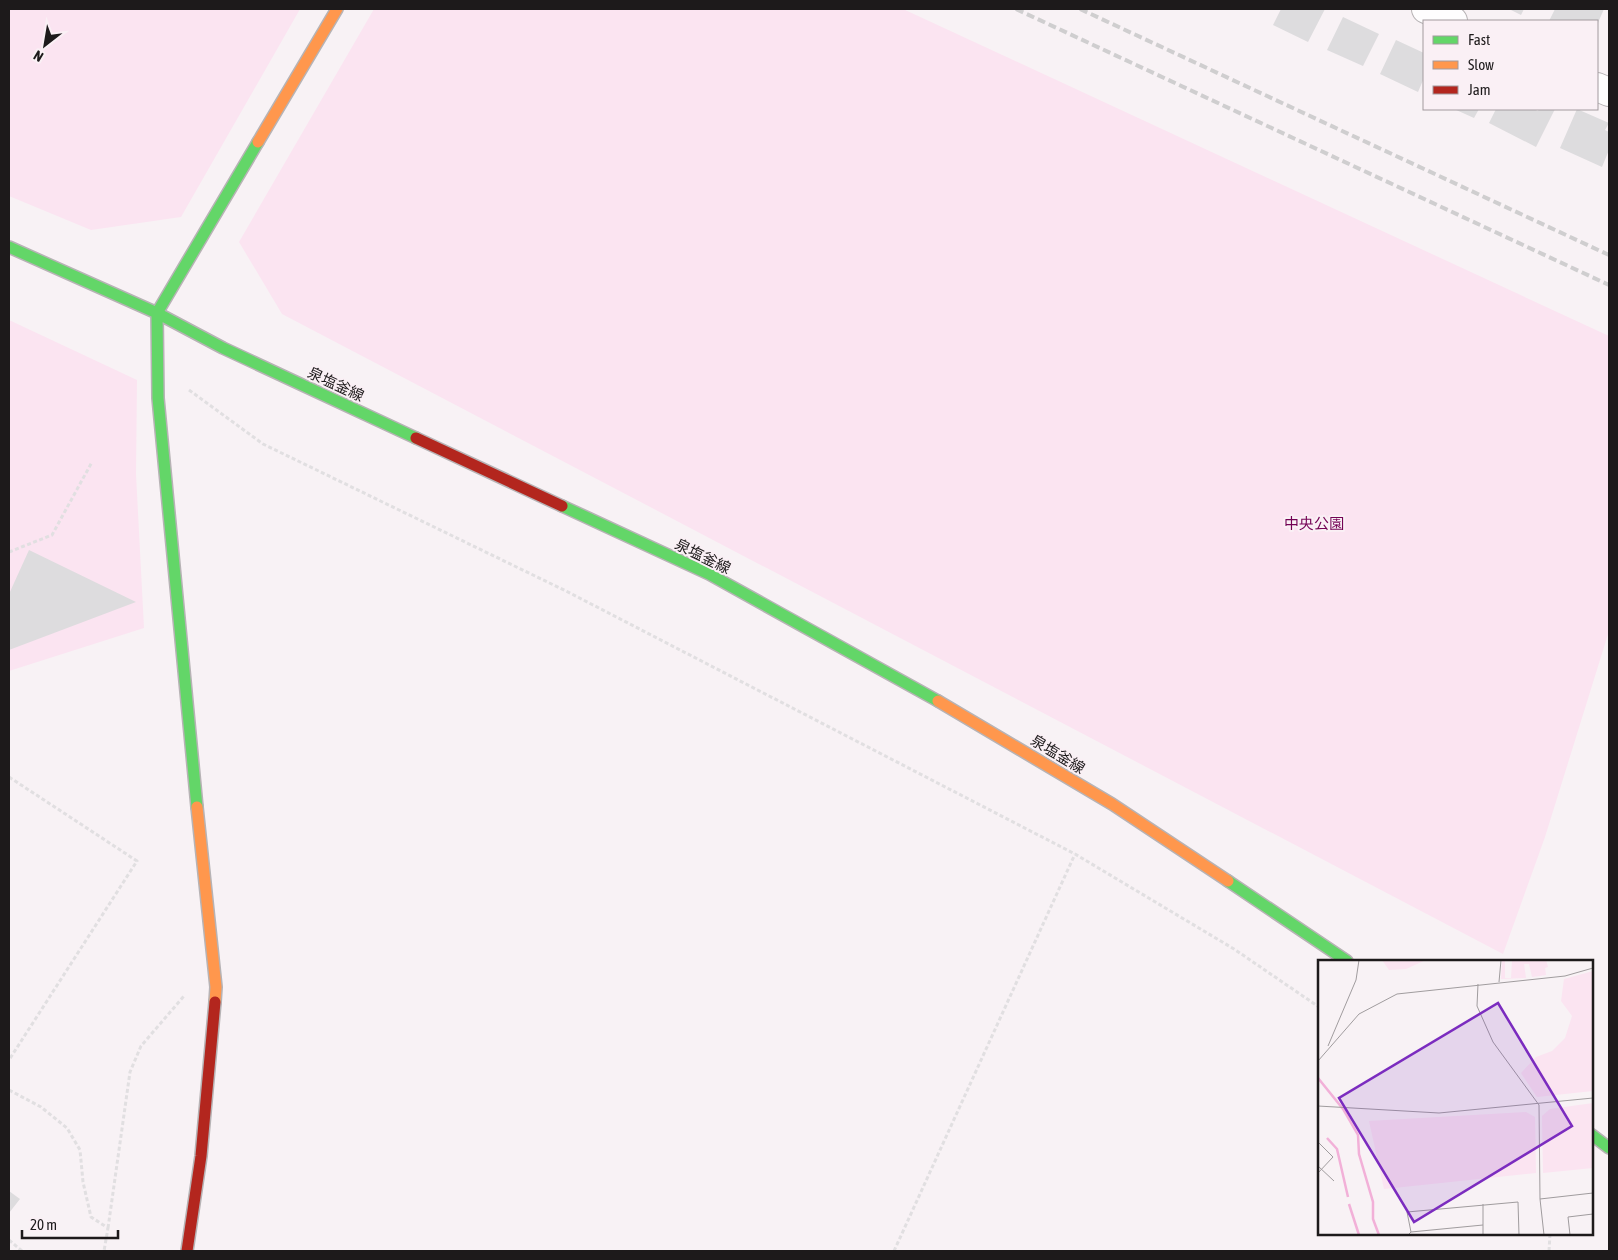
<svg xmlns="http://www.w3.org/2000/svg" width="1618" height="1260" viewBox="0 0 1618 1260" font-family="'Asap Condensed','Noto Sans JP',sans-serif">
  <style>
    .green { fill: #fbe4f1 }
    .building { fill: #dddcde }
    .lines { fill: none; stroke-linecap: round; stroke-linejoin: round }
    .street-casing { stroke: #b7b3b5; stroke-width: 30 }
    .fast-casing { stroke: #b7b3b5; stroke-width: 14 }
    .slow-casing { stroke: #b7b3b5; stroke-width: 14 }
    .jam-casing { stroke: #b7b3b5; stroke-width: 14 }
    .path { stroke: #e1dfe1; stroke-width: 3; stroke-dasharray: 4 2.5; stroke-linecap: butt }
    .street { stroke: #fefdfe; stroke-width: 28 }
    .fast { stroke: #63d668; stroke-width: 11 }
    .slow { stroke: #ff974d; stroke-width: 11 }
    .jam { stroke: #b3261e; stroke-width: 11 }
    .rail { stroke: #cfcecf; stroke-width: 4; stroke-dasharray: 8 4; stroke-linecap: butt }
    .labels { text-anchor: middle; dominant-baseline: central; stroke-width: 4; stroke-linejoin: round; paint-order: stroke }
    .street-label { font-size: 15px; fill: #1d1a1b; stroke: #faf0f5 }
    .park-label { font-size: 15px; fill: #730254; stroke: #faf0f5 }
    .inset-river { fill: none; stroke: #f2b0d8; stroke-width: 2.5 }
    .inset-road { fill: none; stroke: #a09c9e; stroke-width: 1 }
    .view { fill: #7b2cbf; fill-opacity: 0.15; stroke: #7b2cbf; stroke-width: 2.5 }
    .inset-edge { fill: none; stroke: #1d1a1b; stroke-width: 2.5 }
  </style>
  <rect width="100%" height="100%" fill="#f8f2f5"/>
  <path class="green" d="M9,9H300L181,217L91,230L9,196Z
    M374,9H903L1609,336V631L1545,837L1503,954L282,314L239,242Z
    M9,320L137,380L136,474L144,628L9,671Z"/>
  <path class="building" d="M1281,9H1325L1308,42L1273,25Z
    M1509,9H1524L1521,15Z
    M1555,9H1604L1597,25V21H1549Z
    M1343,17L1379,34L1363,66L1327,50Z
    M1396,40L1424,53V78L1418,92L1380,74Z
    M1454,109H1479L1474,118Z
    M1496,109H1533L1538,111L1539,109H1555L1536,147L1489,123Z
    M1577,109L1609,123L1605,130L1609,132V150L1602,167L1560,148Z
    M29,550L136,602L9,650V594Z
    M9,1191L20,1199L9,1213Z"/>
  <g class="lines">
    <defs>
      <path id="street" d="M1426,9L1453,21
        M1597,87L1609,92"/>
      <path id="fast" d="M9,247L157,313L223,348L416,438
        M562,506L709,574L938,701
        M197,807L158,398L157,313L258,142
        M1228,881L1347,961
        M1592,1135L1609,1148"/>
      <path id="slow" d="M258,142L337,9
        M938,701L1112,804L1228,881
        M197,807L216,987L215,1002"/>
      <path id="jam" d="M416,438L562,506
        M187,1251L201,1156L215,1002"/>
    </defs>
    <use href="#street" class="street-casing"/>
    <use href="#fast" class="fast-casing"/>
    <use href="#slow" class="slow-casing"/>
    <use href="#jam" class="jam-casing"/>
    <path class="path" d="M189,390L263,444L566,591L1075,854L1234,949L1319,1007
      M9,552L52,535L92,462
      M9,777L137,861L9,1060
      M9,1090L41,1107L67,1128L80,1150L83,1182L91,1217L108,1228L104,1251
      M108,1228L130,1072L141,1046L184,996
      M9,1240L22,1251
      M894,1251L1075,854
      M1549,1251L1550,1234"/>
    <use href="#street" class="street"/>
    <use href="#fast" class="fast"/>
    <use href="#slow" class="slow"/>
    <use href="#jam" class="jam"/>
    <path class="rail" d="M1016,9L1609,285
      M1080,9L1609,255"/>
  </g>
  <g class="labels">
    <g class="street-label">
      <text transform="translate(336 384) rotate(25)">泉塩釜線</text>
      <text transform="translate(703 556) rotate(26)">泉塩釜線</text>
      <text transform="translate(1058 754) rotate(31)">泉塩釜線</text>
    </g>
    <g class="park-label">
      <text x="1314" y="523">中央公園</text>
    </g>
  </g>
  <g transform="translate(1318 960)">
    <rect width="275" height="275" fill="#f8f2f5"/>
    <path d="M64,0H108L88,9L71,10ZM184,0H187V18H193L194,0H228L230,7L227,8L228,15L214,17L211,4H206L208,18L183,19ZM275,11V131L219,137L203,113L218,97L234,91L247,78L254,56L243,41L246,19ZM275,143V208L225,213L224,156L232,149ZM208,152L217,157L218,213L66,229L51,161Z" fill="#fbe4f1"/>
    <path class="inset-river" d="M0,118L25,149L40,175L41,194L55,242V259L61,275M9,178L19,189L30,237M31,244L41,275"/>
    <path class="inset-road" d="M181,22L183,0M160,24L159,46L175,82L221,145L222,239L226,275M10,86L38,20L41,0M0,101L41,54L79,34L247,16L275,8M0,146L121,153L275,138M0,182L15,197L0,213M0,206L16,221M222,239L275,233M165,244V275M93,272L165,265M90,275L93,272L89,252L200,242L201,275M252,275L250,257L275,254"/>
    <path class="view" d="M180,43L254,166L96,262L21,138Z"/>
    <rect width="275" height="275" class="inset-edge"/>
  </g>
  <rect width="1618" height="1260" fill="none" stroke="#1d1a1b" stroke-width="20"/>
  <rect x="1423" y="20" width="175" height="90" fill="#faf0f5" stroke="#a29a9e"/>
  <rect x="1433" y="36" width="25" height="8" fill="#63d668" stroke="#a29a9e"/>
  <text x="1468" y="45" font-size="15" fill="#1d1a1b">Fast</text>
  <rect x="1433" y="61" width="25" height="8" fill="#ff974d" stroke="#a29a9e"/>
  <text x="1468" y="70" font-size="15" fill="#1d1a1b">Slow</text>
  <rect x="1433" y="86" width="25" height="8" fill="#b3261e" stroke="#a29a9e"/>
  <text x="1468" y="95" font-size="15" fill="#1d1a1b">Jam</text>
  <g transform="translate(45 45) rotate(211)" stroke="#faf0f5" stroke-width="4" paint-order="stroke">
  <path d="M0-4L9 19L0 12L-9 19Z" fill="#1d1a1b"/>
  <text y="-8" font-size="14" font-weight="bold" text-anchor="middle" fill="#1d1a1b">N</text>
  </g>
  <path d="M22 1230v8h96v-8" fill="none" stroke="#1d1a1b" stroke-width="2.5"/>
  <text x="30" y="1230" font-size="15" fill="#1d1a1b" stroke="#faf0f5" stroke-width="4" paint-order="stroke">20 m</text>
</svg>
